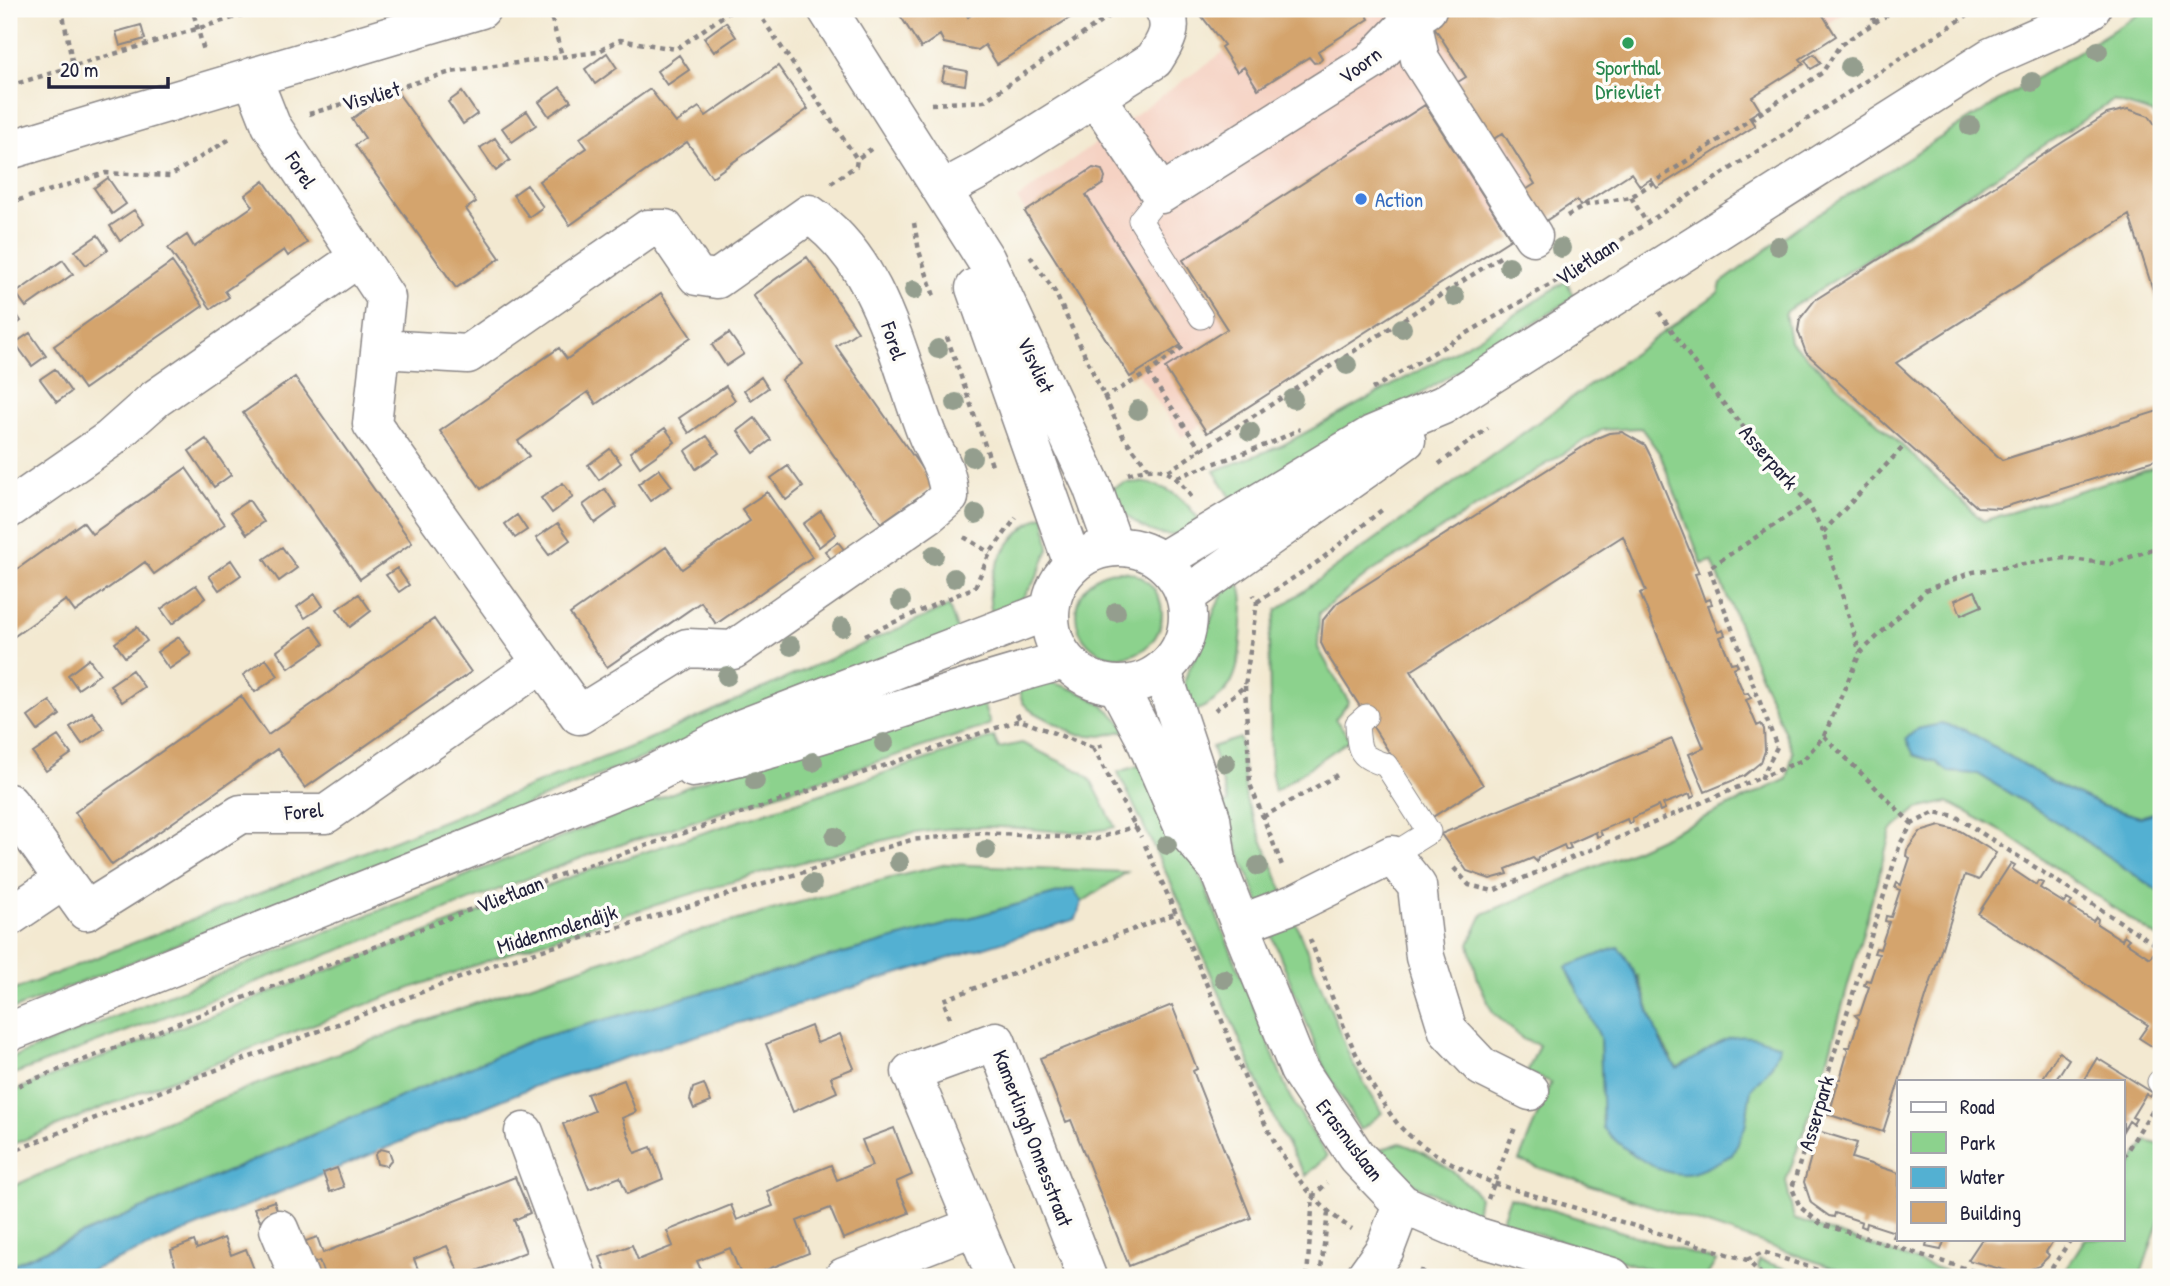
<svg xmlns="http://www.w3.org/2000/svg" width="2170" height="1286" viewBox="0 0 2170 1286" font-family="'Patrick Hand',sans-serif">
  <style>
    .built { fill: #f5d2c3 }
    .green { fill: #8cd28d; stroke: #577a64; stroke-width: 2; fill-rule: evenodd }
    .water { fill: #53b0d2; stroke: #3a6986; stroke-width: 2 }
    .building { fill: #d4a46d }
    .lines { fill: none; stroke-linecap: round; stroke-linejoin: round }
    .lane-casing { stroke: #8a8686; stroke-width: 25 }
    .street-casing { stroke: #8a8686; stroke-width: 41 }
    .secondary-casing { stroke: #8a8686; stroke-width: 41 }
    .path { stroke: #8a8686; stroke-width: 4.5; stroke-dasharray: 5 5; stroke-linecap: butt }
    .lane { stroke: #fff; stroke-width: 23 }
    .street { stroke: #fff; stroke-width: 38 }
    .secondary { stroke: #fff; stroke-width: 38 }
    .tree { fill: #949e8e }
    .leisure-dot { fill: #2e9e5b; stroke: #fdfcf7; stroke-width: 2.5 }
    .shop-dot { fill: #3f7fe0; stroke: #fdfcf7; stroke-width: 2.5 }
    .labels { text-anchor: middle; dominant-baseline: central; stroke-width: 7; stroke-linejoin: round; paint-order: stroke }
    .street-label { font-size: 21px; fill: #22223b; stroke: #fdfcf7 }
    .leisure-label { font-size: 21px; fill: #27864d; stroke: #fdfcf7 }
    .shop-label { font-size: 21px; fill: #366cbe; stroke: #fdfcf7; text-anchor: start }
  </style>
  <rect width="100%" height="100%" fill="#fdfcf7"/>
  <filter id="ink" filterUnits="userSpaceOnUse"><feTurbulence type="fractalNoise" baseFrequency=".0143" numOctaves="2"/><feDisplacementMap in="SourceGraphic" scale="14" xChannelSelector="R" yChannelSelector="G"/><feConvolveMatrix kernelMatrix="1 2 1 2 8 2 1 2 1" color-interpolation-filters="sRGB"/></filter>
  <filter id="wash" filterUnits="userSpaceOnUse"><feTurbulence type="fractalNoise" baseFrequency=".00686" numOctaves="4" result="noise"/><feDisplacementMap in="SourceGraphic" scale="28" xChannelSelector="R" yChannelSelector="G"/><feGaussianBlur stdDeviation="1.57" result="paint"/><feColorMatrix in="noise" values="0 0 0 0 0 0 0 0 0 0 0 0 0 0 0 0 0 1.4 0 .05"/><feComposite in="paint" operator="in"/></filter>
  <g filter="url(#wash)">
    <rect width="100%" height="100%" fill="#f3e9d1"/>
    <path class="built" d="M1260,9H1851L1182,437L1017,199L1267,21Z"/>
    <path class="green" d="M2147,9H2161V129L2155,114L2113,101L1785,312L1790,341L1983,521L2161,465V811L2140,817L2102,806L2055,784L1966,730L1914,755L1936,762L1949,772L1978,774L2071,831L2161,893V940L2003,832L1948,802L1917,809L1891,831L1821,1083L1786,1181L1794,1219L1963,1277H1861L1519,1161L1551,1082L1527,1073L1539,1045L1524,1040L1493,1013L1478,980L1469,944L1483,914L1630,852L1787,779L1793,752L1712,561L1702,564L1660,454L1641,428L1602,430L1368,574L1319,613L1318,648L1349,702L1335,719L1351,739L1275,791L1271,771L1269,639L1277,610L1719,292L1721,283L1800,225ZM1638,976L1657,1034L1677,1068L1699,1057L1772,1065L1751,1089L1745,1127L1603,1128L1600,1037Z
      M1566,281L1575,297L1384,417L1235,504L1214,471L1283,445L1477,339Z
      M1139,482C1170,485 1187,500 1203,526C1193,529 1180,534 1170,535C1144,536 1119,510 1106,491L1124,483Z
      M1045,515L1049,549L1036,579L1020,602L992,613C981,577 1011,528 1045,515Z
      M1076 614a43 43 0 1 1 86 0a43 43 0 1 1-86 0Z
      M1236,577C1245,592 1243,607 1242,625C1239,672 1237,697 1187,714C1186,703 1183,690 1185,680C1188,668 1196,657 1201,645C1212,619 1216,598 1236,577Z
      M949,606L958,632L9,1011V992L640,743Z
      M1045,681C1078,688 1108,703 1127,730L1101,736L1075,734L1030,710L1023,703L1016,683Z
      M980,695L990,724L981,728L592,854L9,1076V1059L747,763Z
      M994,737L999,748L1022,743L1082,772L1092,782L1115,827C1075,838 1039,828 999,827C962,826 925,830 889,839C588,915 295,1027 9,1146V1093L578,874Z
      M1240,738L1246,800L1352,1062L1382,1113L1360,1130L1324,1067L1221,806L1228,802L1212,747Z
      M1144,764L1199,872L1290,1097L1327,1156L1306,1176L1279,1130L1178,898L1118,772Z
      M947,864L1127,872L1082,902L1073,889L532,1040L9,1266V1188C311,1054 626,942 947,864Z
      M2146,1141L2161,1145V1215L2140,1277H2061L2085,1239H2123V1178Z
      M1400,1143C1424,1151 1465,1176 1479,1197L1476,1215L1416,1185L1379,1150Z
      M1510,1197L1716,1261L1706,1277H1672L1501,1222Z
      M1759,1260L1811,1277H1769L1758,1268Z"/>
    <path class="water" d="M1941,724L1966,730L2055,784L2102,806L2140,817L2161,811V893L2071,831L1978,774L1949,772L1936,762L1914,755L1906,739L1917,729Z
      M1073,889L1082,902L1076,919L540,1084L76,1277H9V1266L532,1040Z
      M1618,947C1650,986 1647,1032 1677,1068C1724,1046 1723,1024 1780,1045L1772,1065L1751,1089L1745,1127L1732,1155C1719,1161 1705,1170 1692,1173C1662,1180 1621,1148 1603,1128L1600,1037L1566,967Z"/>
    <g id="blocks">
      <path class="building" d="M896,9H963L968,17L980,9H1084L997,64L985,45L978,50L944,43L940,35L921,48Z
        M1208,9H1363L1369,19L1318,51L1322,58L1319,62L1314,63L1309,57L1258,89L1244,67L1237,72L1221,47L1224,45L1200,14Z
        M1404,9H1800L1803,13L1819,9L1836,36L1800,59L1804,64L1752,97L1760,110L1749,117L1755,126L1657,188L1651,179L1640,186L1631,173L1580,206L1577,200L1541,224L1521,193L1535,184L1503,133L1489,142L1453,85L1466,77L1433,25Z
        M726,22L736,37L714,52L704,38Z
        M141,25L145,39L120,46L116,32Z
        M607,53L617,68L595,84L585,69Z
        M1814,54L1821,63L1811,69L1805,60Z
        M679,55L689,70L667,85L657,71Z
        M778,66L808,109L712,177L687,142L570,225L539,181L587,148L580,138L650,89L676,123L699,107L706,116Z
        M945,67L967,71L965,85L942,81Z
        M560,87L571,101L549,116L539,102Z
        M462,92L477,114L463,124L448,102Z
        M398,93L476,202L466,209L500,258L456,288L355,145L365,138L352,119L381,98Z
        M1425,105L1511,239L1207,433L1165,368L1227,329L1183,260Z
        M2128,109L2149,116L2161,133V315L2129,215L1896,363L2002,460L2161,410V458L2001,508L1977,507L1806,353L1798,331L1800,319L1815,300L2107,114Z
        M527,111L536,125L512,142L502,128Z
        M495,138L510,160L496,171L480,148Z
        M1093,168L1102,170L1105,178L1103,184L1086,195L1181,345L1130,377L1025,212Z
        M108,178L126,204L112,214L94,188Z
        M264,181L307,243L288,256L284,250L225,291L229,297L211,309L168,248L187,235L194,247L253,206L245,195Z
        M527,185L543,207L529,217L513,195Z
        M134,210L144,224L120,241L110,226Z
        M98,235L108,250L86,265L75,251Z
        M807,257L858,331L836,346L934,486L881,523L781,380L802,364L753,295Z
        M63,260L73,274L26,307L16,293Z
        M172,262L203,306L84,389L54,346Z
        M661,293L691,337L596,404L588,392L518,441L529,456L481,489L440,431L559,348L567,359Z
        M9,303L21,321L9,330Z
        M30,333L46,356L32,366L15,343Z
        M729,333L744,354L726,366L712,345Z
        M55,369L71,392L57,402L40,379Z
        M295,377L412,543L360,579L243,413Z
        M761,377L768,388L751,400L744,390Z
        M726,386L735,400L689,433L679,418Z
        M755,418L771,440L754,453L738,431Z
        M665,428L675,442L640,467L630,452Z
        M1622,432L1645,445L1651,457L1699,573L1695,574L1705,601L1710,599L1712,604L1708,605L1718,632L1723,630L1725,635L1720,637L1731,663L1736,662L1738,666L1733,668L1744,694L1748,693L1751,698L1746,700L1757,726L1761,724L1764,729L1765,751L1761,762L1744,776L1705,792L1689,754L1704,748L1640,593L1646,591L1623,536L1411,671L1483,785L1431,818L1326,653L1321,643L1323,620L1337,603L1597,438L1609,433Z
        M707,436L719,453L696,469L685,451Z
        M206,439L231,475L214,487L189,451Z
        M610,449L621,463L599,480L588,465Z
        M788,466L803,487L786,500L771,478Z
        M186,468L225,524L154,574L145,562L75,612L66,600L9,640V575L83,522L92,534Z
        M659,469L672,486L650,501L638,484Z
        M563,483L573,497L552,513L541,498Z
        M605,489L617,507L595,523L583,505Z
        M767,492L812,557L716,624L701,602L607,667L570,614L666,547L682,569L750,521L742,509Z
        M249,500L264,522L247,534L231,512Z
        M821,511L836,534L819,547L803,524Z
        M517,515L527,530L515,538L505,524Z
        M558,523L570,540L549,555L536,538Z
        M838,542L849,556L836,566L825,551Z
        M282,547L297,568L279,581L264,559Z
        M231,560L241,575L219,590L209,576Z
        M397,568L409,585L399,592L386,575Z
        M196,585L205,598L172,624L161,609Z
        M1975,591L1982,606L1961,615L1955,600Z
        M315,594L323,606L305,618L297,607Z
        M359,594L371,611L350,627L337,609Z
        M434,619L471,672L305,788L277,749L112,865L75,812L241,696L268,735Z
        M312,626L324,644L289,668L277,651Z
        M137,627L147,641L125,657L115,643Z
        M179,637L191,654L169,669L157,652Z
        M89,659L100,674L78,689L68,675Z
        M266,659L278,676L255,692L243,675Z
        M132,670L144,687L122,702L110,685Z
        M50,701L60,715L38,731L28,717Z
        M92,712L104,729L82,744L70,727Z
        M58,736L71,754L46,771L33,753Z
        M1672,739L1695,796L1691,798L1690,794L1663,804L1665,809L1660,811L1658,806L1632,818L1633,822L1629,824L1627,819L1600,831L1602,835L1597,837L1596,832L1569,844L1571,848L1566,850L1564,845L1538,857L1537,862L1533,858L1506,869L1508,874L1490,879L1467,871L1441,834Z
        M1940,826L1960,831L1996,853L1979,880L1965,875L1883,1132L1824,1113L1825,1109L1830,1111L1838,1083L1834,1082V1079H1840L1848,1051L1845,1047H1850L1859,1019L1855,1015L1860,1014L1869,987L1864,985L1866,980L1870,981L1879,954L1874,953L1876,948L1880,949L1889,922L1885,921L1886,916L1891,917L1900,890L1895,888L1897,883L1901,885L1910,858L1906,856L1907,850L1920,832Z
        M2011,863L2015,865L2012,869L2036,885L2038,881L2043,883L2040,888L2064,903L2067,899L2072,902L2069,906L2093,921L2096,917L2098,919L2097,924L2122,940L2124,935L2129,939L2126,942L2150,958L2153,954L2157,957L2155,961L2161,965V1052L2139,1038L2148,1025L1978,914Z
        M1172,1005L1197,1069L1193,1071L1251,1218L1129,1266L1071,1120L1066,1122L1040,1058Z
        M811,1026L817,1043L840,1034L854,1068L831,1077L837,1092L793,1112L766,1044Z
        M2059,1052L2069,1059L2055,1081H2041Z
        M2097,1058L2153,1093L2150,1097L2146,1094L2132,1117L2136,1119L2133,1124L2129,1121L2123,1131V1081H2083Z
        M624,1080L636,1112L622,1118L635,1153L651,1147L663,1179L627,1194L620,1177L589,1189L563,1124L594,1111L587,1094Z
        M704,1084L711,1102L694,1109L690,1100L693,1088Z
        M894,1128L912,1175L896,1182L909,1213L843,1239L830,1208L797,1221L809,1253L748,1277H742L730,1248L697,1261L704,1277H608L600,1257L632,1245L638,1260L673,1246L667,1231L731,1205L737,1220L773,1206L767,1191L831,1165L837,1180L872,1166L862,1140Z
        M1818,1131L1857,1143L1852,1158L1899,1173L1898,1238L1893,1237L1895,1232L1867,1223L1866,1228L1861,1226L1862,1222L1835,1213L1834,1217L1829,1216L1811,1203L1804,1182Z
        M380,1149L389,1151L392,1159L386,1166L377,1164L375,1155Z
        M337,1168L344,1187L330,1192L323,1173Z
        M515,1177L530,1213L514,1220L526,1252L461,1277L447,1246L414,1259L421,1277H325L319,1261L312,1264L303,1242L317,1237L323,1253Z
        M274,1201L278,1213L260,1221L254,1208Z
        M224,1238L231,1255L246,1249L257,1277H178L171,1250L194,1241L197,1249Z
        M1918,1239H1945L1941,1250L1926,1247L1927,1242Z
        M1982,1239H2054L2046,1252L2049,1255L2048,1257L2039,1266L2018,1274L1968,1260Z"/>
    </g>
  </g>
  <g filter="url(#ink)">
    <use href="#blocks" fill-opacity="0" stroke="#8a8686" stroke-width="2"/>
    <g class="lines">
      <defs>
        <path id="lane" d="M1161,194L1140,220L1201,317
          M1366,716L1357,724C1359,752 1358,756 1386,765L1429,832L1392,855
          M2159,1082H2161"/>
        <path id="street" d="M827,9L986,260L1092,486L1114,547
          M1405,9L1412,19L1420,59L1533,236
          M252,77L271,125L386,298L372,424L579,715L687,648L733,650L929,514L949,497C948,467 936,458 926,432C897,356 881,263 809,214L717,279L697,276L665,229H648L468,354L381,349
          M1096,97L1161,194L1372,61L1412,19L1427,9
          M9,150L481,9
          M942,190L981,169L1154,60C1165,43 1175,28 1164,9
          M975,288L1073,564
          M9,509L110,439L155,399L358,258
          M1162,671L1211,818L1218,868L1240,924L1299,1070L1356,1156L1402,1204L1478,1237L1612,1277
          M1117,685L1143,734L1184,828L1218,868
          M9,803L86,911L241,814H326L542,663
          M9,917L64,880
          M1240,924L1296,903L1392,855L1417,886L1425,957L1448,1031L1482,1067L1530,1091
          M524,1132L577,1275
          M975,1226L996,1277
          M279,1229L299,1277
          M844,1277L975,1226L911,1072L996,1041L1087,1277
          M1365,1277L1385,1249L1402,1204"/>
        <path id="secondary" d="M1050 616a69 69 0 1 1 138 0a69 69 0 1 1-138 0Z
          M1162,561L1372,435L1443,405L1991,57L2064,25L2091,9
          M1186,596L1406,440
          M693,768C819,741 940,692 1065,660
          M9,1032L643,779L743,728L1050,610"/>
      </defs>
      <use href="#lane" class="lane-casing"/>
      <use href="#street" class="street-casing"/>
      <use href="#secondary" class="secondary-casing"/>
      <path class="path" d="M59,9L63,15L73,66
        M202,9L194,15L204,51
        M549,9L562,56
        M748,9L757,11L857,159
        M1868,9L1875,22
        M9,86L262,9
        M931,104L984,101L1120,9
        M309,114L451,72L597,52L620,40L676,49L733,9
        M831,183L856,166L857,159L871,149
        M1631,197L1646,222
        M9,203L106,173L170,176L233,137
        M1567,216L1586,205L1631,197L1822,73L1840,45L1896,9
        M914,223L919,251L935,299
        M1030,256L1055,292L1123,436L1148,468
        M1659,312L1717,396L1808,503L1823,532L1860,653
        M947,337L993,468
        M1148,373L1201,450
        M1372,389L1568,274L1977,9
        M1103,398L1148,373L1187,344
        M1439,464L1488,428
        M1168,471L1500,257
        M1128,474C1163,462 1172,471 1193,499
        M1177,477L1271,443L1300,429
        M1808,503L1709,568L1777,747L1762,777L1803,760L1824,736L1860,653L1926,590L1973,572L2063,558L2111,564L2161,546
        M1823,532L1905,445
        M964,537L990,553
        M1257,602L1319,561L1383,509
        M865,635L975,587L990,553L1016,518
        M1245,686L1250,784L1283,868
        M1215,710L1245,686L1257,602L1253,595
        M1017,714L1020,720L1093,748L1104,745
        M1824,736L1912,824
        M1093,748L1141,837
        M1263,817L1341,773
        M1145,845C1170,899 1194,955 1218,1011C1250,1089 1277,1181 1352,1229
        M1454,868L1469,885L1493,891L1762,777
        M1310,939C1333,999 1357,1071 1397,1123C1416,1147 1465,1171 1493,1183L1747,1260L1764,1277
        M950,1018L943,1000L1177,913
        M9,1089L562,874L1020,720
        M9,1153L179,1084L499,963L911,840L983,833L1096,839L1136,826
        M2123,1157L2152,1111
        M1488,1199L1516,1125
        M1747,1260L1763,1252L1839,1277
        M1419,1270L1433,1277
        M1307,1277L1313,1196L1327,1183
        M1320,1277L1328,1213
        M1993,1277L1821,1224L1800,1207L1792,1188L1900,844L1912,824L1935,812L1955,816L2161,948
        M2046,1277L2071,1239"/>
      <use href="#lane" class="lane"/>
      <use href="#street" class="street"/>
      <use href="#secondary" class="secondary"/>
    </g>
    <g class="tree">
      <circle cx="2098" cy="51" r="10"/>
      <circle cx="1850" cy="67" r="10"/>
      <circle cx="2032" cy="82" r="10"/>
      <circle cx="1970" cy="126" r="10"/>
      <circle cx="1778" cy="246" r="10"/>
      <circle cx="1561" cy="248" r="10"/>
      <circle cx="1509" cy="266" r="10"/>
      <circle cx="914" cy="290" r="10"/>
      <circle cx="1455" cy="297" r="10"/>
      <circle cx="1402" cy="328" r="10"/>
      <circle cx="938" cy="349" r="10"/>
      <circle cx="1347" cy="365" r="10"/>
      <circle cx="1293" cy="399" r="10"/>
      <circle cx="956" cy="403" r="10"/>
      <circle cx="1138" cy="410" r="10"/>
      <circle cx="1250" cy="432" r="10"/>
      <circle cx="972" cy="457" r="10"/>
      <circle cx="976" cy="514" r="10"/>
      <circle cx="934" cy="555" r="10"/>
      <circle cx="954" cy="578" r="10"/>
      <circle cx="901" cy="601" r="10"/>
      <circle cx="1116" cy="612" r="10"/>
      <circle cx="842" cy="627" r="10"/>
      <circle cx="791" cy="646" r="10"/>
      <circle cx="727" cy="676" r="10"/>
      <circle cx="884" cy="743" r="10"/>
      <circle cx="813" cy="762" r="10"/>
      <circle cx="1226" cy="763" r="10"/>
      <circle cx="755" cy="781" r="10"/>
      <circle cx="835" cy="837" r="10"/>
      <circle cx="1167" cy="845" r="10"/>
      <circle cx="986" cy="850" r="10"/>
      <circle cx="899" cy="862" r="10"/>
      <circle cx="1258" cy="866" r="10"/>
      <circle cx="812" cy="884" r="10"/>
      <circle cx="1224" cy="979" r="10"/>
    </g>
  </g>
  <circle class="leisure-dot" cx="1628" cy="43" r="7"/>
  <circle class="shop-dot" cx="1361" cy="199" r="7"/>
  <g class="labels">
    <g class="street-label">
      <text transform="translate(1360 65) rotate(-37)">Voorn</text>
      <text transform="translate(371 96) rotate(-16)">Visvliet</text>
      <text transform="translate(301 170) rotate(57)">Forel</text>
      <text transform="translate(1587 261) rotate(-33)">Vlietlaan</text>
      <text transform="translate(894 341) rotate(71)">Forel</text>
      <text transform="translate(1036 365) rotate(65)">Visvliet</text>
      <text transform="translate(1769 457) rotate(49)">Asserpark</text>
      <text transform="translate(304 811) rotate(-5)">Forel</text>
      <text transform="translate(510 894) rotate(-21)">Vlietlaan</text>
      <text transform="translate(557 929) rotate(-17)">Middenmolendijk</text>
      <text transform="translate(1816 1113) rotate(-73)">Asserpark</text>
      <text transform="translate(1033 1138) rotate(69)">Kamerlingh Onnesstraat</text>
      <text transform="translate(1350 1140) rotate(53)">Erasmuslaan</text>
    </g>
    <g class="leisure-label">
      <text x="1628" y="67">Sporthal<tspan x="1628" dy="24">Drievliet</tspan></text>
    </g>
    <g class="shop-label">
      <text x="1375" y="199">Action</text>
    </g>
  </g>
  <rect width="2170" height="1286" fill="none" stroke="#fdfcf7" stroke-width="35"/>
  <rect x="1897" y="1080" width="228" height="161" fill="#fdfcf7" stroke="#a5a5ac" stroke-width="2"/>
  <rect x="1911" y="1102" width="35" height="10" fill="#ffffff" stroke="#a5a5ac" stroke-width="2"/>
  <text x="1960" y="1114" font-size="21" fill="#22223b">Road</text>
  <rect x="1911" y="1132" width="35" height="21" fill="#8cd28d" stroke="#a5a5ac" stroke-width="2"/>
  <text x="1960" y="1150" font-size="21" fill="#22223b">Park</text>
  <rect x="1911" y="1167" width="35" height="21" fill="#53b0d2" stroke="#a5a5ac" stroke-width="2"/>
  <text x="1960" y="1184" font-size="21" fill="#22223b">Water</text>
  <rect x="1911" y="1202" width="35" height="21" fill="#d4a46d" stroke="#a5a5ac" stroke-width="2"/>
  <text x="1960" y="1220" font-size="21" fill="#22223b">Building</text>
  <path d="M49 77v10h119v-10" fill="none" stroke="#22223b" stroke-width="3.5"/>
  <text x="60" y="77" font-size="21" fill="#22223b" stroke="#fdfcf7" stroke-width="5" paint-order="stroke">20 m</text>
</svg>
